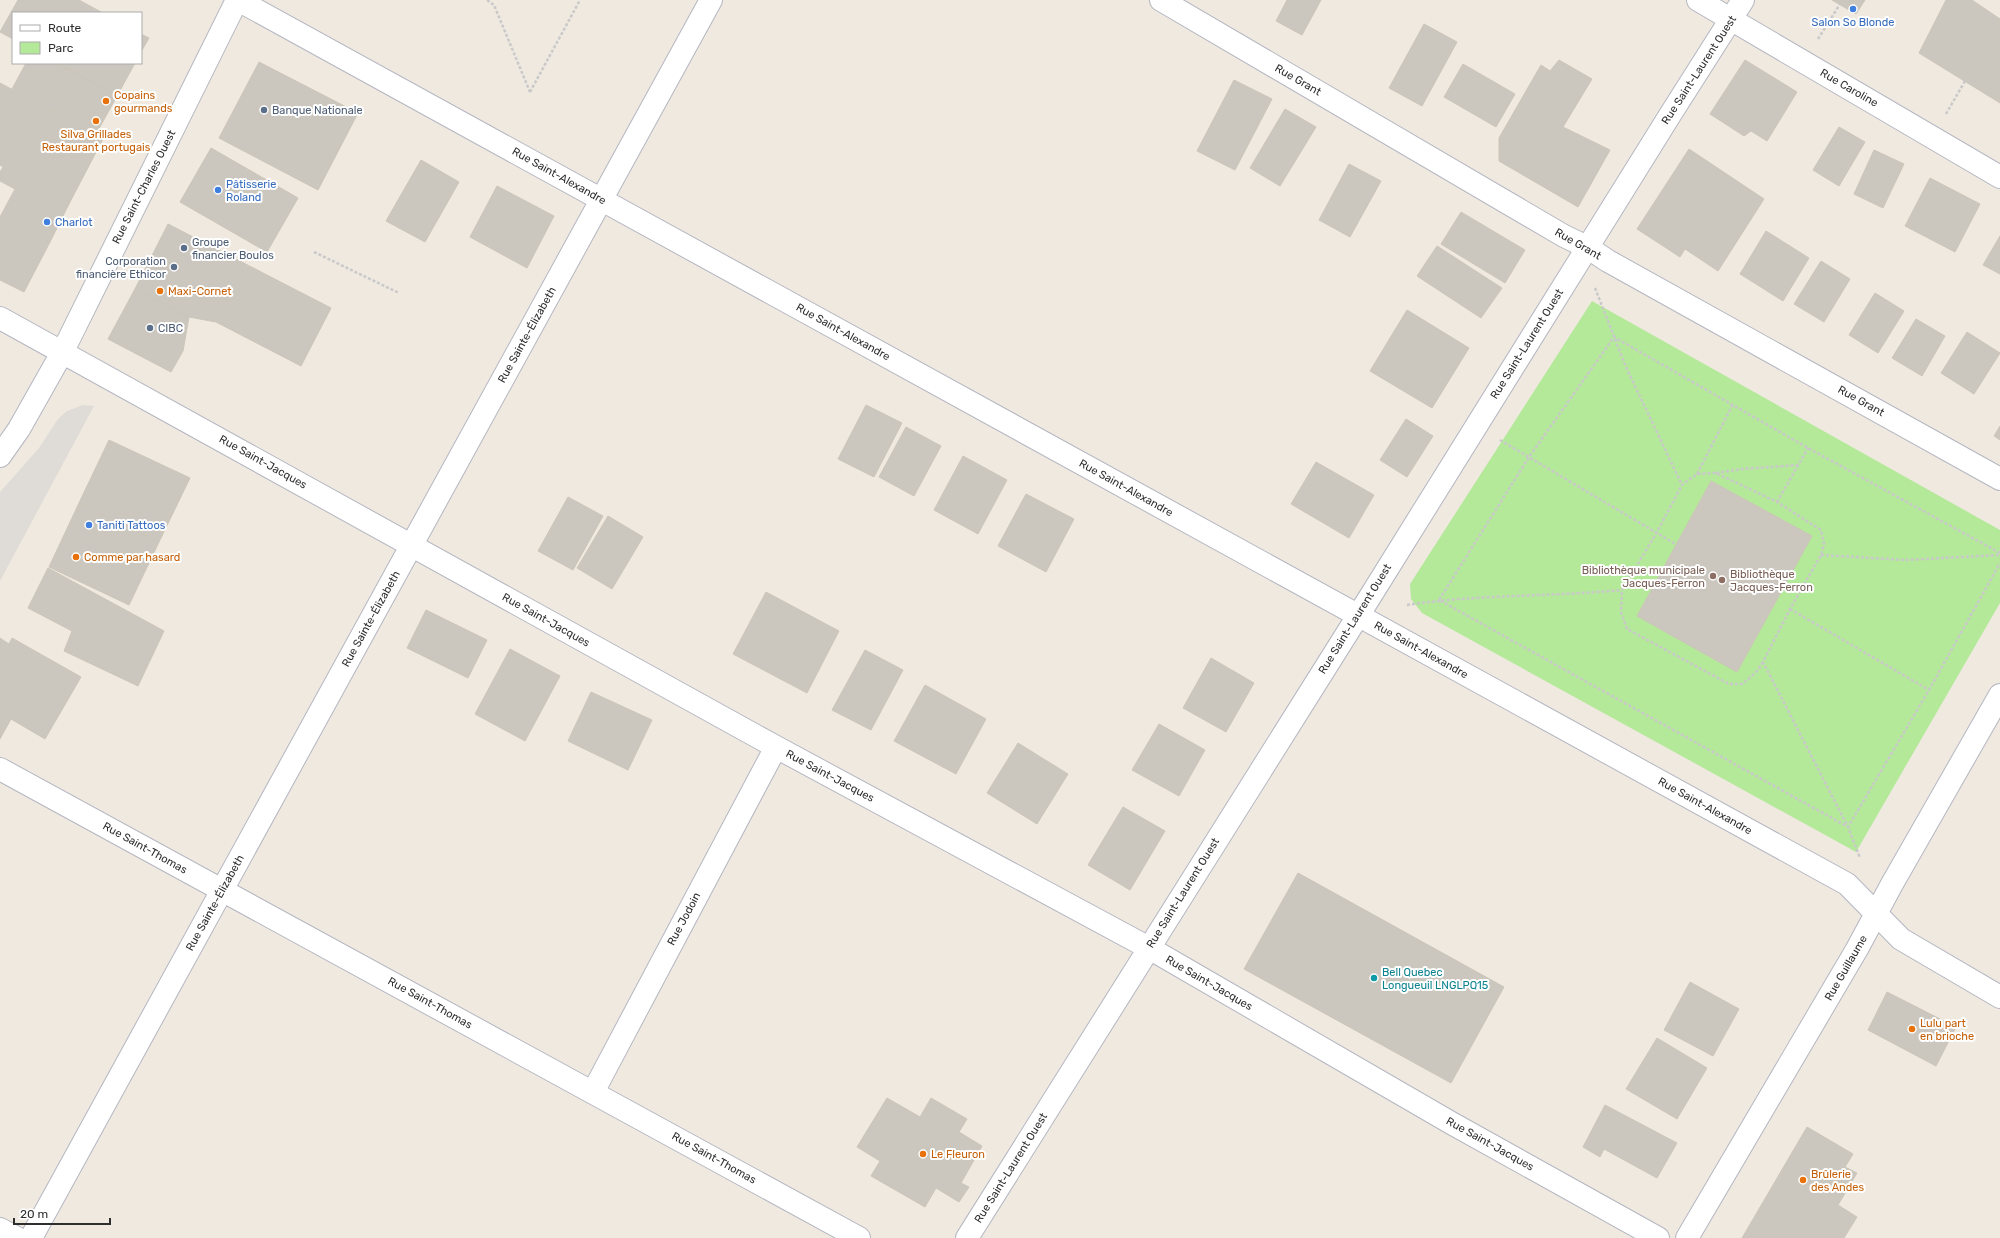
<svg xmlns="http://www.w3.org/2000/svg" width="2000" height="1238" viewBox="0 0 2000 1238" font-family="Rubik,sans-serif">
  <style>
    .green { fill: #b4e99a }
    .plaza { fill: #dfdcd7 }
    .building { fill: #cbc7be; stroke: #ccc5b9 }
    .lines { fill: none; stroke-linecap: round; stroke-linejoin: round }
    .minor-casing { stroke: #b4b6c2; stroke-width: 24 }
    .path { stroke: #c9c9c9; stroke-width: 2.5; stroke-dasharray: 3 2; stroke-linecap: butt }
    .minor { stroke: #fff; stroke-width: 22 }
    .shop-dot { fill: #3f7fe0; stroke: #fff; stroke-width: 1.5 }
    .food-dot { fill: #e8710a; stroke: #fff; stroke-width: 1.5 }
    .service-dot { fill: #5c6f8a; stroke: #fff; stroke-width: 1.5 }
    .education-dot { fill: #8d6e63; stroke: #fff; stroke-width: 1.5 }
    .culture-dot { fill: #0f9aa8; stroke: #fff; stroke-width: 1.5 }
    .labels { text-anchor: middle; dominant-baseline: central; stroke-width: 4; stroke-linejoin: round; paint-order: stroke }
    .shop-label { font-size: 11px; fill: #366cbe; stroke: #fff; text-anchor: start }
    .street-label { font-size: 11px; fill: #2e2e2e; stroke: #fff }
    .food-label { font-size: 11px; fill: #c56008; stroke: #fff; text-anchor: start }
    .service-label { font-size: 11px; fill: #4e5e75; stroke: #fff; text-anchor: start }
    .education-label { font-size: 11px; fill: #785e54; stroke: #fff; text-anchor: end }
    .culture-label { font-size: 11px; fill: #0d838f; stroke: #fff; text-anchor: start }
  </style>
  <rect width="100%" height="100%" fill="#f0e9e0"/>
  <path class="green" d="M1592,301L2000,530V603L1856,852L1422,613L1411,599L1410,584Z"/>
  <path class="plaza" d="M83,405L94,406L0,581V492L39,448L58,419L67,411Z"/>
  <path class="building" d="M18,0H79L103,13H13V39L0,32Z
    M1287,0H1321L1302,35L1276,21Z
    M1832,0H1865L1856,14Z
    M1946,0H1972L2000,19V103L1919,53Z
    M1424,24L1457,42L1422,106L1389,88Z
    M141,34L149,38L141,52Z
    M1559,60L1592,79L1563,127L1610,150L1578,207L1499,161V138L1541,65L1550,71Z
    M1745,60L1797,92L1767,141L1751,131L1744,136L1710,114Z
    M259,62L358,113L318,190L219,138Z
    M26,63H57L117,96L96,134L12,89Z
    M57,63H135L117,96Z
    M1463,64L1515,94L1496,127L1444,97Z
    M1234,80L1272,99L1235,170L1197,151Z
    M0,83L96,134L105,135L70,202L0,165Z
    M1285,109L1316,127L1280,186L1250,168Z
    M1839,127L1865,142L1839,186L1813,170Z
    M211,148L298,198L267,252L180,202Z
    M1689,149L1764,199L1718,271L1685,249L1680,257L1637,229Z
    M1874,150L1904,164L1883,208L1854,194Z
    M421,160L459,182L425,242L386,221Z
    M1349,164L1381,181L1350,237L1319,220Z
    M3,167L70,202L50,242L0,217L15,189L0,181V172Z
    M1930,178L1980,204L1955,252L1905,226Z
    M497,186L554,216L527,268L470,237Z
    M1461,212L1525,250L1505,283L1441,244Z
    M0,217L50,242L24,292L0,280Z
    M168,224L331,308L301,366L216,322L189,317L135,289Z
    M1766,231L1809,258L1783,301L1740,274Z
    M2000,236V274L1983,265Z
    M1437,246L1502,288L1481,318L1417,276Z
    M1821,261L1850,279L1824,322L1794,304Z
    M135,289L189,317L183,351L171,372L108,339Z
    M1875,293L1904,311L1878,353L1849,335Z
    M1407,310L1469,348L1432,408L1370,371Z
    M1916,319L1945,336L1922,376L1892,358Z
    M1967,332L2000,353L1974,394L1941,373Z
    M866,405L902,423L874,477L838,459Z
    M1406,419L1433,436L1407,477L1380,460Z
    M2000,426V440L1994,436Z
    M906,427L941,446L914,496L879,477Z
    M109,440L190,478L159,542L79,503Z
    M963,456L1007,480L978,534L934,510Z
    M1316,462L1374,495L1349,538L1291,504Z
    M1711,481L1812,536L1737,672L1637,616Z
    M1026,494L1074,519L1046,572L998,546Z
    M568,497L603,516L573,570L538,551Z
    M79,503L159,542L129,605L49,567Z
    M608,516L643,537L612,589L577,568Z
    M48,568L164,631L138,686L64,651L72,631L28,608Z
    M766,592L839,631L807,693L733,654Z
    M426,610L487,640L468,678L407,648Z
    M0,638L9,644L12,638L81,677L45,739L11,719L0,739Z
    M510,649L560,676L525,741L475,714Z
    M865,650L903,670L871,730L832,710Z
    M1211,658L1254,683L1226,732L1183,708Z
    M925,685L986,719L956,774L894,741Z
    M591,692L652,720L628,770L568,741Z
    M1159,724L1205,750L1179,796L1132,770Z
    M1018,743L1068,774L1037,824L987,793Z
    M1123,807L1165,831L1130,890L1088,865Z
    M1298,873L1504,987L1451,1083L1244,969Z
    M1690,982L1739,1009L1713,1056L1664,1030Z
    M1887,992L1956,1027L1936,1066L1868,1030Z
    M1657,1038L1707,1068L1677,1119L1626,1089Z
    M887,1098L920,1117L931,1098L967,1119L959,1132L982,1146L961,1183L969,1187L959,1202L936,1188L925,1207L871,1176L880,1161L857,1147Z
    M1605,1105L1677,1143L1657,1178L1604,1149L1600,1157L1583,1147Z
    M1807,1127L1853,1154L1845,1167L1857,1173L1838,1205L1857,1217L1844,1238H1742Z"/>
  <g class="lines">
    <defs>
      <path id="minor" d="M238,0L1847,884L1901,939L2000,997
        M1161,0L1564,236L1587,247L1608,261L2000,479
        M1698,0L2000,177
        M0,318L776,747L1149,948L1453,1124L1658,1238
        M0,456L19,429L63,351L237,0
        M0,769L859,1238
        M593,1092L776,747
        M0,1229L17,1238
        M31,1238L711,0
        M967,1238L1373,592L1670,115L1743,0
        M1687,1238L1857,949L1892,884L2000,695"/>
    </defs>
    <use href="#minor" class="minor-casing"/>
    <path class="path" d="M487,0L494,5L530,92
      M1818,39L1840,4
      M530,92L580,0
      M1946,114L1965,81
      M314,252L399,293
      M1595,288L1626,367L1682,485
      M1500,440L1677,545
      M1716,473L1742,469L1798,465
      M1697,474L1733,404
      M1777,502L1808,448
      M2000,553L1808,448L1614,337L1529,457L1439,600L1848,827L1929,690L2000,563
      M1821,555L1905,560L2000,555
      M1407,605C1478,594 1550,597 1621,590
      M1790,609L1929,690
      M1763,662L1758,670L1743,684H1729L1627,629L1621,612L1622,590L1657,532L1682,485L1697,474L1716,473L1777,502L1821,530L1824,544L1821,555L1790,609L1763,662L1848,827L1860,858"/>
    <use href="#minor" class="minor"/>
  </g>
  <g class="shop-dot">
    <circle cx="1853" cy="9" r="4"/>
    <circle cx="218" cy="190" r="4"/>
    <circle cx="47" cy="222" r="4"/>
    <circle cx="89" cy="525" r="4"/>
  </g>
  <g class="food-dot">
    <circle cx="106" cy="101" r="4"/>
    <circle cx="96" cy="121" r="4"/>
    <circle cx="160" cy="291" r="4"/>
    <circle cx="76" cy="557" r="4"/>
    <circle cx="1912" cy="1029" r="4"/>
    <circle cx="923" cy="1154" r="4"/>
    <circle cx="1803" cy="1180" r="4"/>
  </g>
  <g class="service-dot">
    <circle cx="264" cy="110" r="4"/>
    <circle cx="184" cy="248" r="4"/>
    <circle cx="174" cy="267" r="4"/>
    <circle cx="150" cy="328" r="4"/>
  </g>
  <g class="education-dot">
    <circle cx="1713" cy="576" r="4"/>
    <circle cx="1722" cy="580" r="4"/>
  </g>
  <circle class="culture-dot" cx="1374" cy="978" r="4"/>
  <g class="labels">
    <g class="shop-label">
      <text x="1853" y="22" text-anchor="middle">Salon So Blonde</text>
      <text x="226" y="184">Pâtisserie<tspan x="226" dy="13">Roland</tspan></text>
      <text x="55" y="222">Charlot</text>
      <text x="97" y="525">Taniti Tattoos</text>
    </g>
    <g class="street-label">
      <text transform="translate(1699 70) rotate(-57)">Rue Saint-Laurent Ouest</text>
      <text transform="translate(1298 80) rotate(30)">Rue Grant</text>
      <text transform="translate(1849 88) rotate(30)">Rue Caroline</text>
      <text transform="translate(559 176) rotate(29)">Rue Saint-Alexandre</text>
      <text transform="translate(144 187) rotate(-63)">Rue Saint-Charles Ouest</text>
      <text transform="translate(1578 244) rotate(30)">Rue Grant</text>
      <text transform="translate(843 332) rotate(29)">Rue Saint-Alexandre</text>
      <text transform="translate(527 335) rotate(-61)">Rue Sainte-Élizabeth</text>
      <text transform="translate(1527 344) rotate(-58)">Rue Saint-Laurent Ouest</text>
      <text transform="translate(1861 401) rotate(29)">Rue Grant</text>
      <text transform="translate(263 462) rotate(29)">Rue Saint-Jacques</text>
      <text transform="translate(1126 488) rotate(29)">Rue Saint-Alexandre</text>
      <text transform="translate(371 619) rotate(-61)">Rue Sainte-Élizabeth</text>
      <text transform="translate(1355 619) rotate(-58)">Rue Saint-Laurent Ouest</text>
      <text transform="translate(546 620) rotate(29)">Rue Saint-Jacques</text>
      <text transform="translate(1421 650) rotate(29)">Rue Saint-Alexandre</text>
      <text transform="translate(830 776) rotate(28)">Rue Saint-Jacques</text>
      <text transform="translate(1705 806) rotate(29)">Rue Saint-Alexandre</text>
      <text transform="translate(145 848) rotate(29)">Rue Saint-Thomas</text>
      <text transform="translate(1183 893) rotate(-58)">Rue Saint-Laurent Ouest</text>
      <text transform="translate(215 903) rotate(-61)">Rue Sainte-Élizabeth</text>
      <text transform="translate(684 919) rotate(-62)">Rue Jodoin</text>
      <text transform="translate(1846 968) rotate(-60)">Rue Guillaume</text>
      <text transform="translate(1209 983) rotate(30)">Rue Saint-Jacques</text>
      <text transform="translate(430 1003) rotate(29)">Rue Saint-Thomas</text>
      <text transform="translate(1490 1144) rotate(29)">Rue Saint-Jacques</text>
      <text transform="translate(714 1158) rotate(29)">Rue Saint-Thomas</text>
      <text transform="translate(1011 1168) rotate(-58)">Rue Saint-Laurent Ouest</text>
    </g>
    <g class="food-label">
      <text x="114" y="95">Copains<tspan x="114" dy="13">gourmands</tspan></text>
      <text x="96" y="134" text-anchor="middle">Silva Grillades<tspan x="96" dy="13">Restaurant portugais</tspan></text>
      <text x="168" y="291">Maxi-Cornet</text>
      <text x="84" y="557">Comme par hasard</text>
      <text x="1920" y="1023">Lulu part<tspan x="1920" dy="13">en brioche</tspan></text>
      <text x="931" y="1154">Le Fleuron</text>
      <text x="1811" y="1174">Brûlerie<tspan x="1811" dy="13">des Andes</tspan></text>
    </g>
    <g class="service-label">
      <text x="272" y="110">Banque Nationale</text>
      <text x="192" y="242">Groupe<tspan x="192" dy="13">financier Boulos</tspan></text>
      <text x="166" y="261" text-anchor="end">Corporation<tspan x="166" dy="13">financière Ethicor</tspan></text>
      <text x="158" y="328">CIBC</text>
    </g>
    <g class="education-label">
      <text x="1705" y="570">Bibliothèque municipale<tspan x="1705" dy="13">Jacques-Ferron</tspan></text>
      <text x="1730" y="574" text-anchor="start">Bibliothèque<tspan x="1730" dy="13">Jacques-Ferron</tspan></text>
    </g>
    <g class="culture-label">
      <text x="1382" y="972">Bell Quebec<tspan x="1382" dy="13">Longueuil LNGLPQ15</tspan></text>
    </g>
  </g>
  <rect x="12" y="12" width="130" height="52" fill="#ffffff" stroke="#ababab"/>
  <rect x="20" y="25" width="20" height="6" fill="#ffffff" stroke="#ababab"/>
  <text x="48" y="32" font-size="12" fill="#2e2e2e">Route</text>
  <rect x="20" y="42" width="20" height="12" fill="#b4e99a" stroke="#ababab"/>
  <text x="48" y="52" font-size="12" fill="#2e2e2e">Parc</text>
  <path d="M14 1218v6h96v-6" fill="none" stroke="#2e2e2e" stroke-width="2"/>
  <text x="20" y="1218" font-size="12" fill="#2e2e2e" stroke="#ffffff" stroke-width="3" paint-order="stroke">20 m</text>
</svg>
